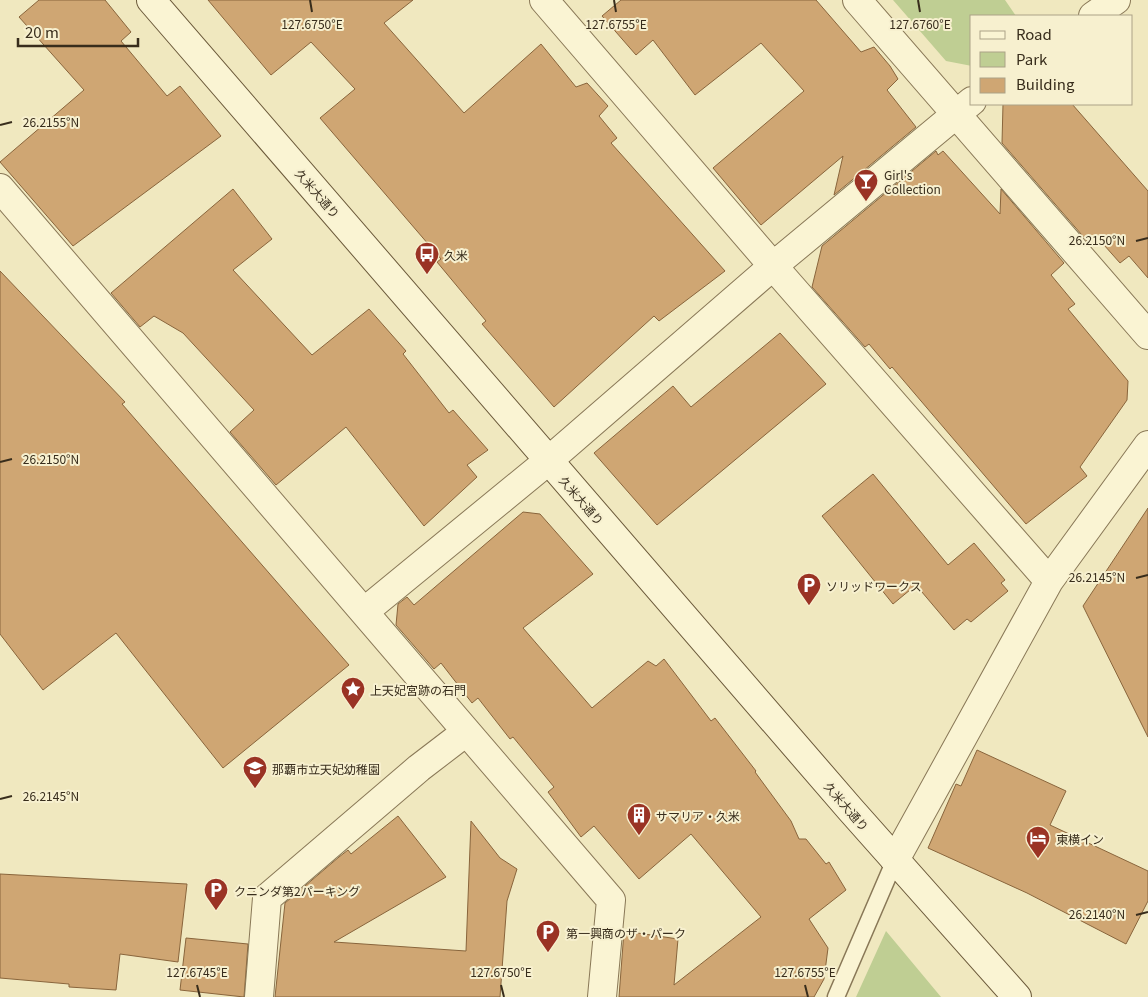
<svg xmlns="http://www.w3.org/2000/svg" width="1148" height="997" viewBox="0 0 1148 997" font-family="Georgia,'Noto Sans JP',serif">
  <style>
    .green { fill: #bfce93 }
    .building { fill: #cfa673; stroke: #89653c }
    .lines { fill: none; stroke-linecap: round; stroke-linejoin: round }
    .service-casing { stroke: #897857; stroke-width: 19 }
    .minor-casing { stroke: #897857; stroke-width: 30 }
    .secondary-casing { stroke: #6b593a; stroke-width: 30 }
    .service { stroke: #faf4d3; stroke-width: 16 }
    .minor { stroke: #faf4d3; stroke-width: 28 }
    .secondary { stroke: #faf4d3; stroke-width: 28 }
    .ticks { fill: none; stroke: #382d1c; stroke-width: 2 }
    .labels { text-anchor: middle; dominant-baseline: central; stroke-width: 4; stroke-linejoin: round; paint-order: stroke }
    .poi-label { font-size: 12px; fill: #382d1c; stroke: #f7f0cf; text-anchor: start }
    .street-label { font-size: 12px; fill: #382d1c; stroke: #f7f0cf }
    .ticks-label { font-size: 12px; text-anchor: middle; fill: #382d1c; stroke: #f7f0cf; stroke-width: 4; stroke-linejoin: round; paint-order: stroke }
  </style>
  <rect width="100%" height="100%" fill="#f0e8bf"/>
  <path class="green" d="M893,0H1005L1016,16H972V66L946,61Z
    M886,931L941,997H856Z"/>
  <path class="building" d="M39,0H105L131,32L121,41L167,96L180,86L221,136L73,246L0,162L84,90L19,17Z
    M208,0H413L384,23L464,113L541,44L576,87L587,83L608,106L599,116L617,138L611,143L725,271L659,321L654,316L554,407L482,324L486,321L437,262L441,259L320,118L355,89L311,42L271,75Z
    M621,0H816L861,52L874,47L890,66L898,79L887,90L916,127L834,195L843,156L761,225L713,168L804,91L761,43L695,95L653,40L636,55L602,16Z
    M1003,104H1072L1148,191V278L1129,256L1120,263L1096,236L1088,242L1002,143Z
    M936,151L938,155L943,151L1000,214L1001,189L1064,263L1051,275L1075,304L1068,309L1128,381L1127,400L1080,467L1087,476L1026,524L892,367L890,369L869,344L865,347L812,287L822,246Z
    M233,189L272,239L233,270L312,355L369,309L406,351L403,354L449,413L453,410L488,450L467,465L477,477L424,526L346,427L276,485L230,432L254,410L183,333L154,316L140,327L111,293Z
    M0,271L125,402L122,404L349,665L223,768L116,633L43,690L0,634Z
    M780,333L826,384L657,525L594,453L673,386L691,407Z
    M873,474L948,565L974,543L1005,580L1001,583L1008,591L971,622L967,619L954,630L916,585L893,604L822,516Z
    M1148,508V737L1083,606Z
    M523,512L540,514L593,574L523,628L592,708L648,661L656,666L664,659L711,721L715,718L756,771L755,772L791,821L799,839H806L826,864L829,862L846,890L809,919L828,948L824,979L814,997H619L624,931L678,939L674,985L761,917L691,834L639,879L594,826L581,837L548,792L554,787L513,737L510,739L478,698L472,703L441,663L434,669L396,625L398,604L407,597L414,605Z
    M977,750L1066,791L1050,825L1148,871V901L1126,944L1027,893L928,848L956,784L961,786Z
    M398,816L446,877L334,942L466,951L471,821L500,858L517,869L507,901L500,997H275L285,903L339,857L348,850L351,854Z
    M0,874L187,884L178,962L120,954L116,990L69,987V984L0,978Z
    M186,938L248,944L244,997L180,990Z"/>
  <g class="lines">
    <defs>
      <path id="service" d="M836,997L895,860"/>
      <path id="minor" d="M544,0L773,266L1049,581
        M857,0L1148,335
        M1093,16L1116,0
        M0,188L611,900L602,997
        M365,611L548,461L773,266L972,101
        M895,860L1049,581L1148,445
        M259,997L267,898L419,768L466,732"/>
      <path id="secondary" d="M151,0L850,809L1017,997"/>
    </defs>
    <use href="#service" class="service-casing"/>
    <use href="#minor" class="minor-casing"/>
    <use href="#secondary" class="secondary-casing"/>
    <use href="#service" class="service"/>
    <use href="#minor" class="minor"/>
    <use href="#secondary" class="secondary"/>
  </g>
  <path class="ticks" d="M310,0L312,12M614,0L616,12M918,0L920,12M0,125L12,122M1136,241L1148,238M0,462L12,459M1136,578L1148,575M0,799L12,796M1136,915L1148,912M197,985L200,997M501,985L504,997M805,985L808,997"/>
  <defs>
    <symbol id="bar-pin" viewBox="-11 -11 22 30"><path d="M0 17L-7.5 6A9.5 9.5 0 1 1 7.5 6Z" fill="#9a3324" stroke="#f7f0cf"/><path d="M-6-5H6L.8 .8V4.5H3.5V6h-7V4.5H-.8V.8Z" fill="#fff"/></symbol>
    <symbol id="bus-pin" viewBox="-11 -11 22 30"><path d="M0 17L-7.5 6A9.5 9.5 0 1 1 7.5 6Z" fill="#9a3324" stroke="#f7f0cf"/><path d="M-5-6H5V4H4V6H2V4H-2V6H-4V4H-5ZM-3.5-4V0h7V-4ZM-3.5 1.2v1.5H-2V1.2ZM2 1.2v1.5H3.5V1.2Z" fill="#fff"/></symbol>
    <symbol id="parking-pin" viewBox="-11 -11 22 30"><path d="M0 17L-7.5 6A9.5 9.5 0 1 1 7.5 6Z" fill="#9a3324" stroke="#f7f0cf"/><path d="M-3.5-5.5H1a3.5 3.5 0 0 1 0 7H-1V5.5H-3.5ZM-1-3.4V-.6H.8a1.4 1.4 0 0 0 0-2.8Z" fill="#fff"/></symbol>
    <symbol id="sight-pin" viewBox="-11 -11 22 30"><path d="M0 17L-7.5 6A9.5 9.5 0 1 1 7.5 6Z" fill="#9a3324" stroke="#f7f0cf"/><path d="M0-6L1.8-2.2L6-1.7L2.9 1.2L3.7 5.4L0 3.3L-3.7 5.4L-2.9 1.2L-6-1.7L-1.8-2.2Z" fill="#fff"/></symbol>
    <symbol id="school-pin" viewBox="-11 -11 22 30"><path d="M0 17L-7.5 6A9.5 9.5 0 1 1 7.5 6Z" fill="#9a3324" stroke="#f7f0cf"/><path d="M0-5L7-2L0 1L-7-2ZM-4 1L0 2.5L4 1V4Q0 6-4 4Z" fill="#fff"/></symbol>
    <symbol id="building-pin" viewBox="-11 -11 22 30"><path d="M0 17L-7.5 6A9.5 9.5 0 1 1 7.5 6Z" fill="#9a3324" stroke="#f7f0cf"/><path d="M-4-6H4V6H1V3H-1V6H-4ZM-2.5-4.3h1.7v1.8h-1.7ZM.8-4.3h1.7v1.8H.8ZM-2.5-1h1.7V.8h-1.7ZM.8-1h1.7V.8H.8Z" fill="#fff"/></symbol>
    <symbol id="hotel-pin" viewBox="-11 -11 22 30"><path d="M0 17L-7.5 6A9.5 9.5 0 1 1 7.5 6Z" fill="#9a3324" stroke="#f7f0cf"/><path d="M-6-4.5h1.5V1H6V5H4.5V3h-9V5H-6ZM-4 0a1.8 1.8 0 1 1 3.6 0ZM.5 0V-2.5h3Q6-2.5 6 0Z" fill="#fff"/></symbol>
  </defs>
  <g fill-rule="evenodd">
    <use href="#bar-pin" x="852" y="167" width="28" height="38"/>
    <use href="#bus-pin" x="413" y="240" width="28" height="38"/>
    <use href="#parking-pin" x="795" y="571" width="28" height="38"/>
    <use href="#sight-pin" x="339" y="675" width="28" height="38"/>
    <use href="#school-pin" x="241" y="754" width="28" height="38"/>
    <use href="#building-pin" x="625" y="801" width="28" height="38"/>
    <use href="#hotel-pin" x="1024" y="824" width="28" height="38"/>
    <use href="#parking-pin" x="202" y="876" width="28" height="38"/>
    <use href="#parking-pin" x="534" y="918" width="28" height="38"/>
  </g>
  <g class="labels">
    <g class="poi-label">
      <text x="884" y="174">Girl's<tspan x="884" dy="14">Collection</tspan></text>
      <text x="444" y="254">久米</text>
      <text x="826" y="585">ソリッドワークス</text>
      <text x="370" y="689">上天妃宮跡の石門</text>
      <text x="272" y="768">那覇市立天妃幼稚園</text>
      <text x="656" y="815">サマリア・久米</text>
      <text x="1056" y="838">東横イン</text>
      <text x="234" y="890">クニンダ第2パーキング</text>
      <text x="566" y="932">第一興商のザ・パーク</text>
    </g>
    <g class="street-label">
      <text transform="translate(318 193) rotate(49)">久米大通り</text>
      <text transform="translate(582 500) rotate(49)">久米大通り</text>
      <text transform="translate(847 806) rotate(49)">久米大通り</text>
    </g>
  </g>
  <g class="ticks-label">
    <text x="312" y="29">127.6750°E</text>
    <text x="616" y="29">127.6755°E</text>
    <text x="920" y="29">127.6760°E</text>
    <text x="51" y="127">26.2155°N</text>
    <text x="1097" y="245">26.2150°N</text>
    <text x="51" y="464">26.2150°N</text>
    <text x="1097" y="582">26.2145°N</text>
    <text x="51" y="801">26.2145°N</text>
    <text x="1097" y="919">26.2140°N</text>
    <text x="197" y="977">127.6745°E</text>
    <text x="501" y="977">127.6750°E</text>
    <text x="805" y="977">127.6755°E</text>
  </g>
  <rect x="970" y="15" width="162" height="90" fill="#f7f0cf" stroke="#aba287"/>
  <rect x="980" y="31" width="25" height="8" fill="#faf4d3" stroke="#aba287"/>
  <text x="1016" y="40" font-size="15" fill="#382d1c">Road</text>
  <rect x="980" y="52" width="25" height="15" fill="#bfce93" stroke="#aba287"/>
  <text x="1016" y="65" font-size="15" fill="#382d1c">Park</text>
  <rect x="980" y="78" width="25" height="15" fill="#cfa673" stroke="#aba287"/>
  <text x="1016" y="90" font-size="15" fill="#382d1c">Building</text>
  <path d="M18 38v8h120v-8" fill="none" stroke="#382d1c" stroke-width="2.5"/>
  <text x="25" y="38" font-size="15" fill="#382d1c" stroke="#f7f0cf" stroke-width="4" paint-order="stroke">20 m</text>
</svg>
